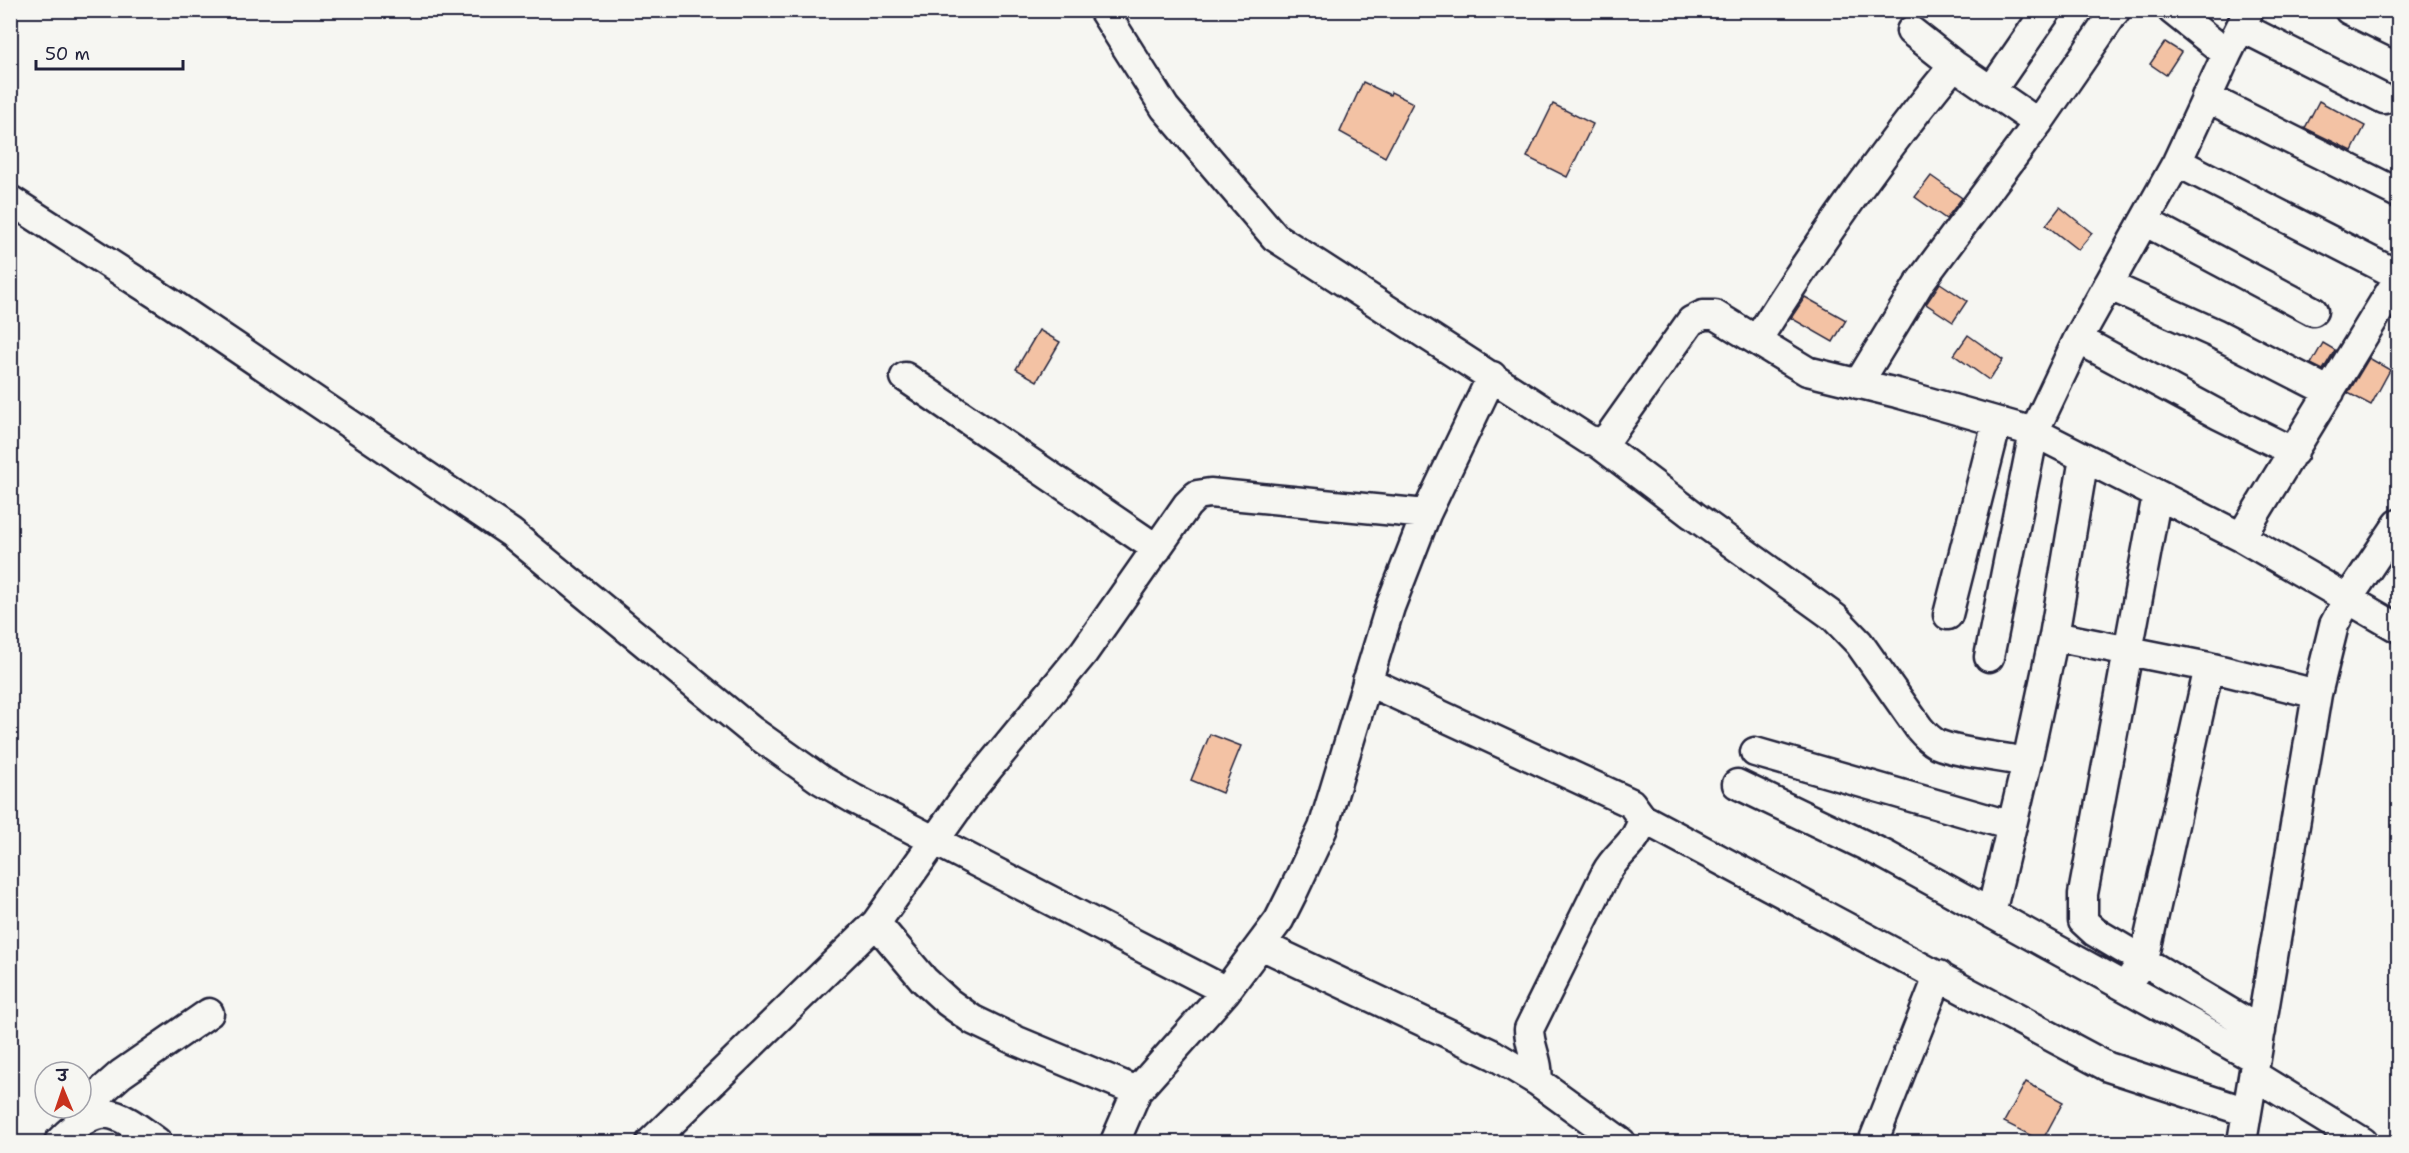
<svg xmlns="http://www.w3.org/2000/svg" width="2409" height="1153" viewBox="0 0 2409 1153" font-family="'Shantell Sans','Playpen Sans Deva',sans-serif">
  <style>
    .building { fill: #f3c2a4; stroke: #22223b; stroke-width: 1.5 }
    .lines { fill: none; stroke-linecap: round; stroke-linejoin: round }
    .minor-casing { stroke: #22223b; stroke-width: 33 }
    .minor { stroke: #f6f6f2; stroke-width: 28 }
  </style>
  <rect width="100%" height="100%" fill="#f6f6f2"/>
  <filter id="ink" filterUnits="userSpaceOnUse"><feTurbulence type="fractalNoise" baseFrequency=".0167" numOctaves="2"/><feDisplacementMap in="SourceGraphic" scale="12" xChannelSelector="R" yChannelSelector="G"/><feConvolveMatrix kernelMatrix="1 2 1 2 8 2 1 2 1" color-interpolation-filters="sRGB"/></filter>
  <g filter="url(#ink)">
    <path class="building" d="M2165,42L2181,52L2166,75L2150,64Z
      M1363,82L1390,95L1391,92L1413,103L1385,157L1340,132Z
      M2319,101L2365,126L2352,151L2305,128Z
      M1553,104L1593,124L1567,177L1527,157Z
      M1931,176L1962,198L1946,219L1915,197Z
      M2060,207L2092,233L2078,250L2046,225Z
      M1940,283L1967,301L1953,322L1926,304Z
      M1805,297L1846,320L1833,342L1791,318Z
      M1039,330L1060,342L1037,381L1016,369Z
      M1968,335L2003,360L1989,380L1954,355Z
      M2323,343L2335,350L2323,370L2311,364Z
      M2369,358L2390,370L2371,405L2348,393Z
      M1210,734L1241,746L1222,793L1191,780Z
      M2026,1082L2063,1102L2042,1141L2004,1122Z"/>
    <g class="lines">
      <defs>
        <path id="minor" d="M1103,10L1165,108L1275,237L1589,440C1598,442 1603,442 1610,435L1691,321L1703,315H1715L1807,371L1897,393L2034,432L2241,537L2398,628
          M2172,10L2227,54
          M2349,10L2398,34
          M2241,27L2384,99
          M1911,31L1954,65L2038,123
          M1991,91L2047,10
          M2206,97L2398,193
          M2177,162L2398,275
          M10,200L172,304L511,533L752,731L821,780L854,799L1226,991
          M2144,221L2313,311
          M2108,285L2215,333L2330,392
          M2078,339L2219,415L2294,452
          M1757,340C1817,245 1882,152 1954,65
          M905,377L1157,549
          M1858,384L1920,282L2038,123L2116,10
          M1597,442L1693,515L1834,617L1859,643L1919,728C1924,734 1930,740 1937,744C1958,753 2003,757 2027,762
          M2157,495L2083,894V921L2095,932L2261,1031
          M2241,537L2398,279
          M1948,615L1997,422
          M2054,636L2084,458
          M1989,657L2034,432L2078,339L2177,162L2227,54L2249,10
          M1367,681L1631,803L1642,818C1640,842 1617,852 1606,873L1529,1029C1529,1047 1540,1063 1537,1081
          M1755,752L2012,826
          M1737,784L1885,855L2256,1059
          M1642,818L2108,1067L2247,1112
          M1991,913L2027,762L2054,636L2209,667L2317,694
          M876,923L924,980L948,1002L973,1020L1017,1041L1137,1091
          M1261,945L1494,1055L1537,1081L1621,1142
          M2133,975L2144,960L2209,667
          M2254,1075L2363,1142
          M76,1125L104,1089L121,1074L209,1013
          M59,1142C100,1100 113,1109 157,1142
          M651,1142L876,923L969,792L1084,652L1187,505L1197,495L1210,493L1426,514
          M1115,1142L1137,1091L1226,991L1279,920L1293,892L1323,828L1390,607L1426,514L1492,376
          M1873,1142L1939,975
          M2242,1142L2317,694L2334,625L2347,600L2398,524"/>
      </defs>
      <use href="#minor" class="minor-casing"/>
      <use href="#minor" class="minor"/>
    </g>
  </g>
  <rect width="2409" height="1153" fill="none" stroke="#f6f6f2" stroke-width="36"/>
  <rect x="18" y="18" width="2373" height="1117" fill="none" stroke="#22223b" stroke-width="2" filter="url(#ink)"/>
  <g transform="translate(63 1090) rotate(358)"><circle r="28" fill="#f6f6f2" stroke="#a1a1a9" stroke-width="1.5"/>
  <path d="M0-4.5L10 22L0 15L-10 22Z" fill="#c8321e"/>
  <text y="-9" font-size="16" font-weight="bold" text-anchor="middle" fill="#22223b">उ</text>
  </g>
  <path d="M36 60v9h147v-9" fill="none" stroke="#22223b" stroke-width="3"/>
  <text x="45" y="60" font-size="18" fill="#22223b" stroke="#f6f6f2" stroke-width="4.5" paint-order="stroke">50 m</text>
</svg>
